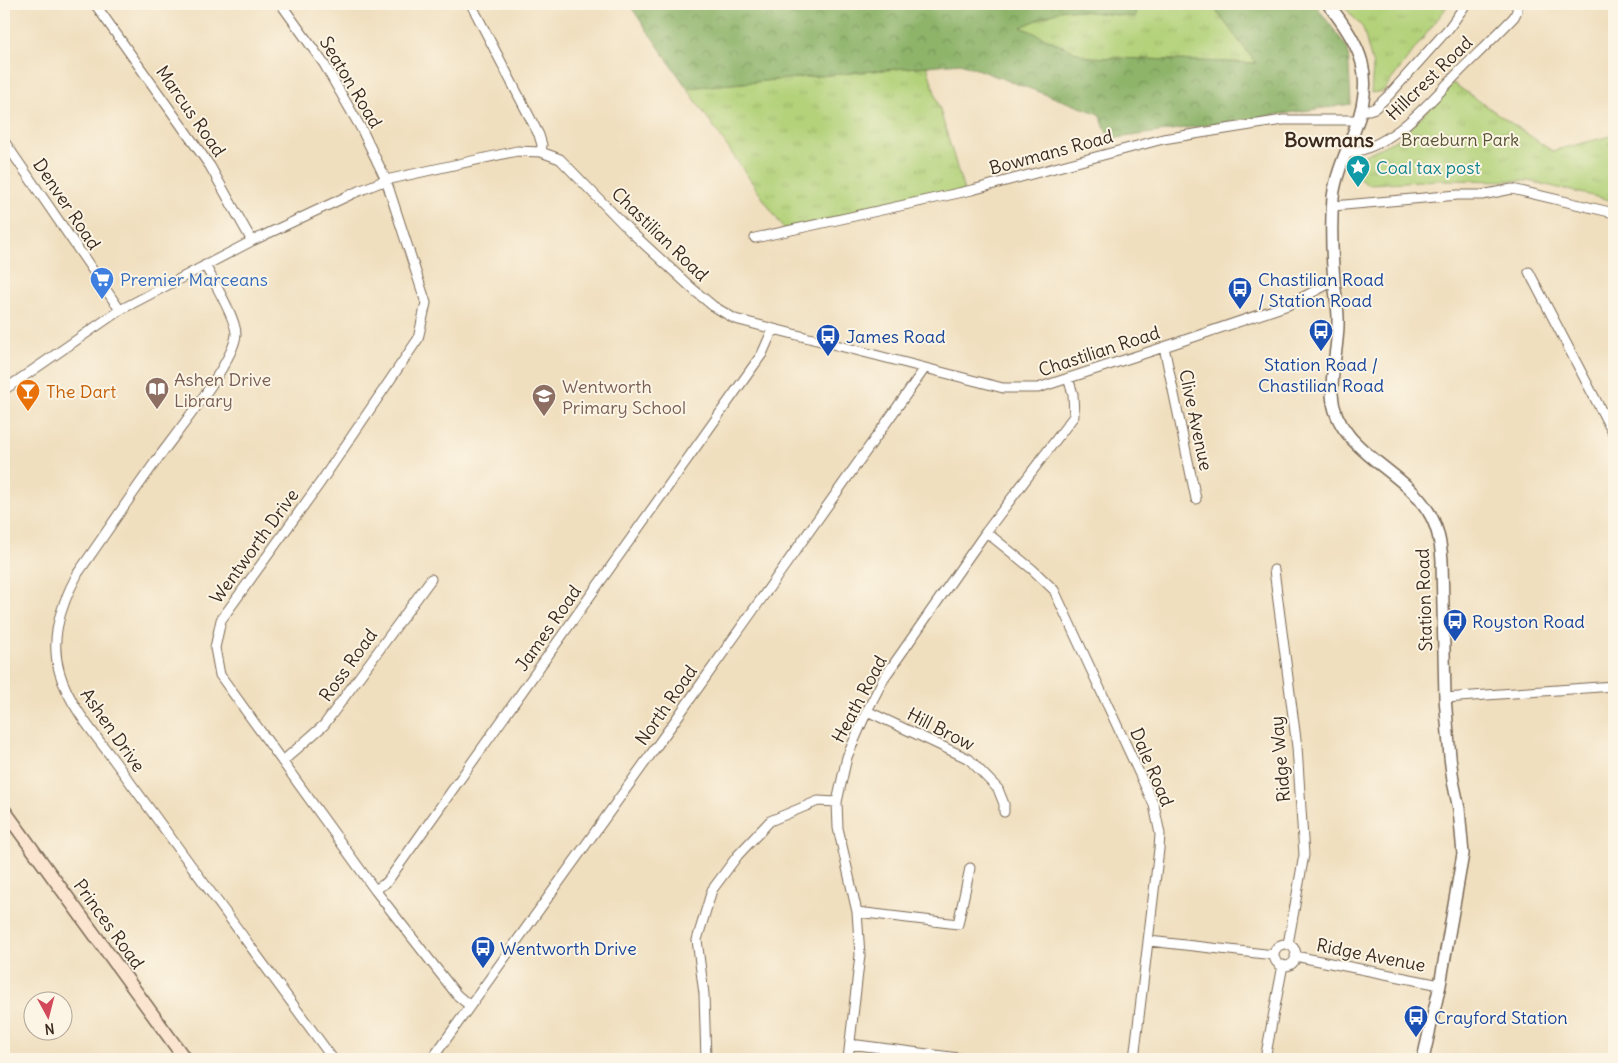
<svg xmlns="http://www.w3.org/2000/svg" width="1618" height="1063" viewBox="0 0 1618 1063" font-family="Delius,sans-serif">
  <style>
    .grass { fill: url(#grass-tufts); stroke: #777e4c }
    .forest { fill: url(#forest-crowns); stroke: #646f44 }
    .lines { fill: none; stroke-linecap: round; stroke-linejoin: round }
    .minor-casing { stroke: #7a6956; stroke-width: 11 }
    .tertiary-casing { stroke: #7a6956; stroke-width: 14 }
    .secondary-casing { stroke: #7a6956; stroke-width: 15 }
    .minor { stroke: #fff; stroke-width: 9 }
    .tertiary { stroke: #fff; stroke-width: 11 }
    .secondary { stroke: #fce5d0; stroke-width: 12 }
    .labels { text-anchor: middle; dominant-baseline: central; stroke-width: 4; stroke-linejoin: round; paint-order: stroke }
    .street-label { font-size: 18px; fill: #3b2a1e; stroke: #fcf5e5 }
    .park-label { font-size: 18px; fill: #595435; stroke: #fcf5e5 }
    .culture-label { font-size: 18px; fill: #0d838f; stroke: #fcf5e5; text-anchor: start }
    .shop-label { font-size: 18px; fill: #366cbe; stroke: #fcf5e5; text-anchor: start }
    .transit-label { font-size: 18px; fill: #164399; stroke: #fcf5e5; text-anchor: start }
    .education-label { font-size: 18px; fill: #785e54; stroke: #fcf5e5; text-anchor: start }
    .food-label { font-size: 18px; fill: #c56008; stroke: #fcf5e5; text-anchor: start }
    .quarter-label { font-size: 20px; font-weight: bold; fill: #3b2a1e; stroke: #fcf5e5 }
  </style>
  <defs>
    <pattern id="grass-tufts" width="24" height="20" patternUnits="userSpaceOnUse" patternTransform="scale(1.25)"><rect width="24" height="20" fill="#b3d27a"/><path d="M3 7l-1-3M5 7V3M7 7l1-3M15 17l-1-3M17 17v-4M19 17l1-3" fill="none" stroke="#9bb469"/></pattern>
    <pattern id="forest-crowns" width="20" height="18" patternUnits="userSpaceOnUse" patternTransform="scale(1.25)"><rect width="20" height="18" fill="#8eb46a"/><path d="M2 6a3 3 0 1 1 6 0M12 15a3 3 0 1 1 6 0" fill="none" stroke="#759357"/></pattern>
  </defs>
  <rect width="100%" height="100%" fill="#fcf5e5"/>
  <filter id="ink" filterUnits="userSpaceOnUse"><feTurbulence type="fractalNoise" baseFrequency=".02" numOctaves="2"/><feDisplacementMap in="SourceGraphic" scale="10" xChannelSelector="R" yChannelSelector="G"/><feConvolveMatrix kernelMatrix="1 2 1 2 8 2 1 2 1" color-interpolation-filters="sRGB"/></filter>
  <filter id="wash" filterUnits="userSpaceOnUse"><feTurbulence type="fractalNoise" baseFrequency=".0096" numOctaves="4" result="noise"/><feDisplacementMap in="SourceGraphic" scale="20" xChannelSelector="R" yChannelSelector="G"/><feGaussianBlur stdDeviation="1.12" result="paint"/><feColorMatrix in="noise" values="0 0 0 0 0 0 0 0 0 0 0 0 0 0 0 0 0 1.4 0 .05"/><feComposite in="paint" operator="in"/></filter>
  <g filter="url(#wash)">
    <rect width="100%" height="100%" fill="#f0dfbf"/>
    <path class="grass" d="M1134,4H1217V12L1256,63L1087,57L1020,27L1063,9L1136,17Z
      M1342,4H1449L1383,91L1371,93L1373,66L1363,28Z
      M927,66L964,191L784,229L687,88Z
      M1453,83L1552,151L1614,135V201L1529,181L1438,180L1368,184L1356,176L1358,158L1401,138Z"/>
    <path class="forest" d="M629,4H1134L1136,17L1063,9L1021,27L1087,57L1256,63L1217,12V4H1315L1348,49L1351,104L1110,139L1099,114L960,63L687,88Z"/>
  </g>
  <g filter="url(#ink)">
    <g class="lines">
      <defs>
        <path id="minor" d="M95,4L210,166L252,241
          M281,4L324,64L362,130L386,180L426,303L418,339L320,483L221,620L215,648L220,675L375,890L457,995L470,1006
          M471,4L539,135L542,145L541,152
          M1361,110H1369L1375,108L1389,95L1449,28L1466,4
          M4,141L120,310
          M1345,154C1394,147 1426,105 1459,72C1477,54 1496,36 1514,17L1517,11V4
          M1333,206L1458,195H1482L1512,189L1614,213
          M755,238L972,190L1163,139L1283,120H1359
          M205,265C213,281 236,318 236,334C235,361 174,436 156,461C129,498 104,536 78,573C33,656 62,693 113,759L333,1059
          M1529,272L1614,435
          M1164,347L1196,499
          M4,390L120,310L252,241L354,193L386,180L517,151L541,152L560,159L631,232L695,291L713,306L735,319L1003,388H1038L1164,347L1288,305L1334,281
          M986,532L1032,569L1054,590L1154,805L1160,834L1159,849L1134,1059
          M1274,570L1297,747L1304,855L1288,944
          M1445,698L1614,686
          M867,711L969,759L998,789L1004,804V812
          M283,761L324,725L431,579
          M375,890L387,882L762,354L773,329
          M857,912L958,924L970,868
          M1149,941L1274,955
          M1274 955a11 11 0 1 1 22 0a11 11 0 1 1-22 0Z
          M1295,956L1440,985
          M850,1044L966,1059
          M432,1059L674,722L925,368
          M706,1059L704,994L697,940L712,890L738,855L770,821L818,801L837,802
          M848,1059L860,955L857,912L838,828L837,802L847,757L867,711L884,678L986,532L1074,416L1073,394L1068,378
          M1265,1059L1283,965"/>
        <path id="tertiary" d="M1328,4C1361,45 1376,76 1355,129C1347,151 1336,173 1333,197C1331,221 1332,257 1334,281C1335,293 1338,306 1338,318C1339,344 1331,369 1332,394C1335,450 1402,468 1428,511C1438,526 1441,544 1442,561L1445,698L1450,757L1453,781L1459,809L1463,854L1440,985L1423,1059"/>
        <path id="secondary" d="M4,810L185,1059"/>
      </defs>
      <use href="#minor" class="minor-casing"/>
      <use href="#tertiary" class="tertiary-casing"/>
      <use href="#secondary" class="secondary-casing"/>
      <use href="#minor" class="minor"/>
      <use href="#tertiary" class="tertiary"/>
      <use href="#secondary" class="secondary"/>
    </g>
  </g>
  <defs>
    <symbol id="sight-pin" viewBox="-11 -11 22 30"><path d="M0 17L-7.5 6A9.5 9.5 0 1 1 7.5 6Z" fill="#0f9aa8" stroke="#fcf5e5"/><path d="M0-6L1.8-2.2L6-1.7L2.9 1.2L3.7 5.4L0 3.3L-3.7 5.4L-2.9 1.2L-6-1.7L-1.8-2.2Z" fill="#fff"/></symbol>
    <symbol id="supermarket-pin" viewBox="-11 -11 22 30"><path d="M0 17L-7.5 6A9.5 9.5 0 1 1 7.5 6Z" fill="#3f7fe0" stroke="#fcf5e5"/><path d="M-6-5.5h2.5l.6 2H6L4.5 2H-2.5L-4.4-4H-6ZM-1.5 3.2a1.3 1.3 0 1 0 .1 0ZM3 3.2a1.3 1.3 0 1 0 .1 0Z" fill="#fff"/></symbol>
    <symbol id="bus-pin" viewBox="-11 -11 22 30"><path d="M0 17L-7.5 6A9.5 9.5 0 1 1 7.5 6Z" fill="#1a4fb4" stroke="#fcf5e5"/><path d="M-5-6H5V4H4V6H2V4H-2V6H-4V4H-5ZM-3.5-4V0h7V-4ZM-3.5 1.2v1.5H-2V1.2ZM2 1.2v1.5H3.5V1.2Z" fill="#fff"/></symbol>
    <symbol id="library-pin" viewBox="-11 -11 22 30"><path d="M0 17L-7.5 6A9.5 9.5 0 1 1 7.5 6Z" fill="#8d6e63" stroke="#fcf5e5"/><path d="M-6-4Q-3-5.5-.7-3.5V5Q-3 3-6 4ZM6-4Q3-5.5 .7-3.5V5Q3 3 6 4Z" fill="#fff"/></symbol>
    <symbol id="bar-pin" viewBox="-11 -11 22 30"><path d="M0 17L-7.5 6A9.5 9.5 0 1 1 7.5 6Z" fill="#e8710a" stroke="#fcf5e5"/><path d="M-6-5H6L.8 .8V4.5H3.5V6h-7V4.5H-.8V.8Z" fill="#fff"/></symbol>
    <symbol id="school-pin" viewBox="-11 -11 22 30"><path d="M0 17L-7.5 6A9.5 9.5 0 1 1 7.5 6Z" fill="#8d6e63" stroke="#fcf5e5"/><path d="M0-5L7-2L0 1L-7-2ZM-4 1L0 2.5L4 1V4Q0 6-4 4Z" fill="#fff"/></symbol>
  </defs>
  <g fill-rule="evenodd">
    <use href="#sight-pin" x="1344" y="153" width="28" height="38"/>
    <use href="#supermarket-pin" x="88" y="265" width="28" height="38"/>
    <use href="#bus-pin" x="1226" y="275" width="28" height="38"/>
    <use href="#bus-pin" x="1307" y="317" width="28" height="38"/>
    <use href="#bus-pin" x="814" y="322" width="28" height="38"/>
    <use href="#library-pin" x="143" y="375" width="28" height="38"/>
    <use href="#bar-pin" x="14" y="377" width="28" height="38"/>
    <use href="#school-pin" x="530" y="382" width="28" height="38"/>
    <use href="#bus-pin" x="1441" y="607" width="28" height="38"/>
    <use href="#bus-pin" x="469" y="934" width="28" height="38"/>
    <use href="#bus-pin" x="1402" y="1003" width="28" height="38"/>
  </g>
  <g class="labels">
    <g class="street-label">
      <text transform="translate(1429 78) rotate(-44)">Hillcrest Road</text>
      <text transform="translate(351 82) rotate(59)">Seaton Road</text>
      <text transform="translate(191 111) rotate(55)">Marcus Road</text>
      <text transform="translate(1051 152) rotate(-15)">Bowmans Road</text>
      <text transform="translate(67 204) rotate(56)">Denver Road</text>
      <text transform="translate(660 234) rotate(44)">Chastilian Road</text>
      <text transform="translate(1099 351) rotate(-18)">Chastilian Road</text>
      <text transform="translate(1196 420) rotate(78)">Clive Avenue</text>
      <text transform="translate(254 546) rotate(-54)">Wentworth Drive</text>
      <text transform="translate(1424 600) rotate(-92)">Station Road</text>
      <text transform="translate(548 628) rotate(-55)">James Road</text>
      <text transform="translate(348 665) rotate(-54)">Ross Road</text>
      <text transform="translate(859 699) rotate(-62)">Heath Road</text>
      <text transform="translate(666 705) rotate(-55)">North Road</text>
      <text transform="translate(941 729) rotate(27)">Hill Brow</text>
      <text transform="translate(113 730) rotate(55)">Ashen Drive</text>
      <text transform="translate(1280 759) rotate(-95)">Ridge Way</text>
      <text transform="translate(1152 767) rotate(67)">Dale Road</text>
      <text transform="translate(109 924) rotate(54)">Princes Road</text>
      <text transform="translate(1371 955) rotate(11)">Ridge Avenue</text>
    </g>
    <g class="park-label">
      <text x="1460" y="139">Braeburn Park</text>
    </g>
    <g class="culture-label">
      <text x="1376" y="167">Coal tax post</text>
    </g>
    <g class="shop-label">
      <text x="120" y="279">Premier Marceans</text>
    </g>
    <g class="transit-label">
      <text x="1258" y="279">Chastilian Road<tspan x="1258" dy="21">/ Station Road</tspan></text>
      <text x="846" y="336">James Road</text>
      <text x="1321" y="364" text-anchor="middle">Station Road /<tspan x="1321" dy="21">Chastilian Road</tspan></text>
      <text x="1472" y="621">Royston Road</text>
      <text x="500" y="948">Wentworth Drive</text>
      <text x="1434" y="1017">Crayford Station</text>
    </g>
    <g class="education-label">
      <text x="174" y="379">Ashen Drive<tspan x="174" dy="21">Library</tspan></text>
      <text x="562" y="386">Wentworth<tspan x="562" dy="21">Primary School</tspan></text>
    </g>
    <g class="food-label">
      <text x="46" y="391">The Dart</text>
    </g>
    <g class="quarter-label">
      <text x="1329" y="139">Bowmans</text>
    </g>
  </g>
  <rect width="1618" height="1063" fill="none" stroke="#fcf5e5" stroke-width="20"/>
  <g transform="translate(48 1016) rotate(173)"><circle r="24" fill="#fcf5e5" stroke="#afa495"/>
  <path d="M0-4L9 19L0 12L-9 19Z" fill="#d1495b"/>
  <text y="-8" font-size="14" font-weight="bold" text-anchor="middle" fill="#3b2a1e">N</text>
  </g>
</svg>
